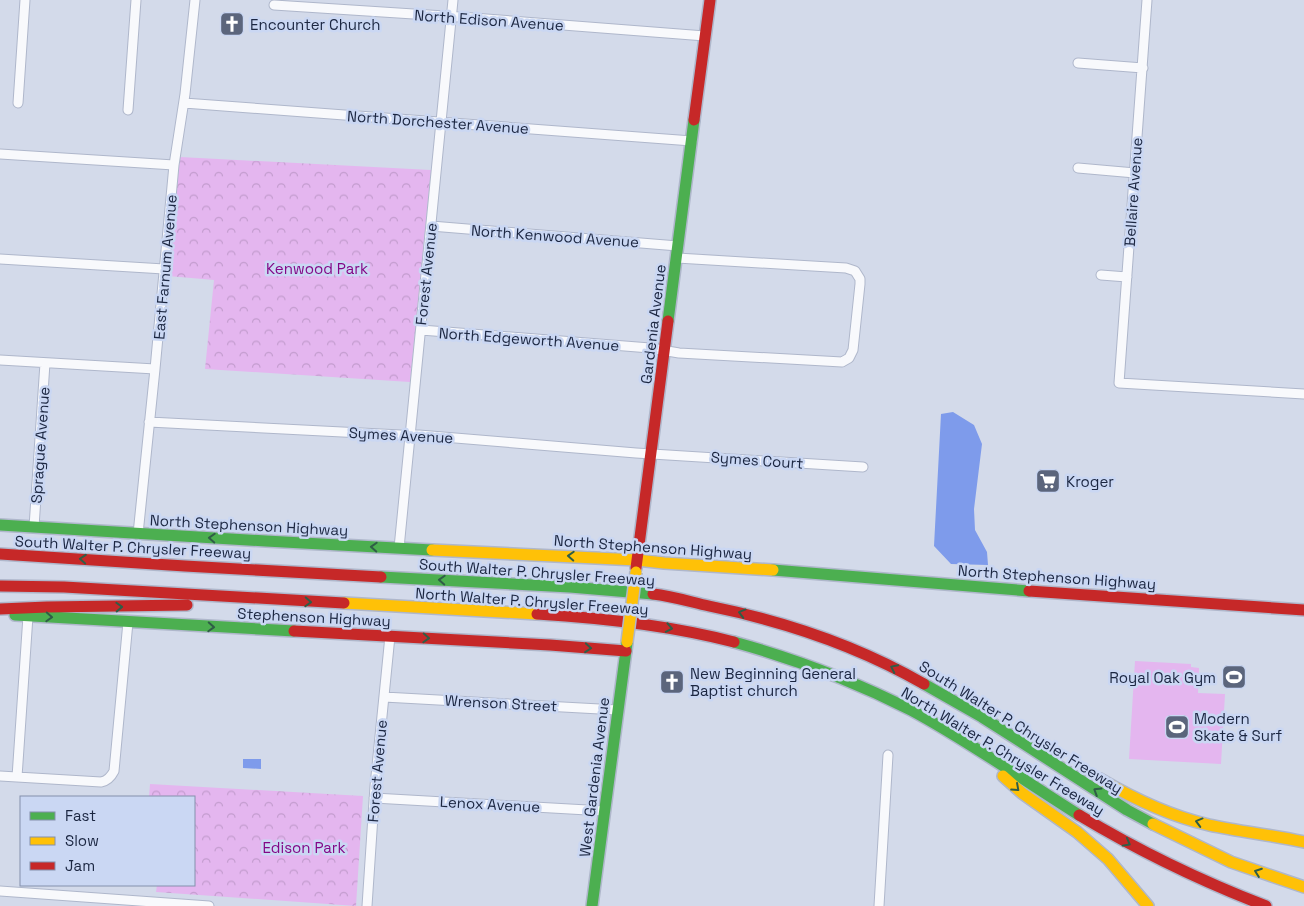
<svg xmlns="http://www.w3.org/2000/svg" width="1304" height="906" viewBox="0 0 1304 906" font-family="'Space Grotesk',sans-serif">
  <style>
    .grass { fill: #e4b6ef }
    .park { fill: url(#park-crowns) }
    .water { fill: #7e9beb }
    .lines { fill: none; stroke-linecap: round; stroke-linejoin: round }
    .street-casing { stroke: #afb7cb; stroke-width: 11 }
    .fast-casing { stroke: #afb7cb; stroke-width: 14 }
    .slow-casing { stroke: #afb7cb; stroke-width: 14 }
    .jam-casing { stroke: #afb7cb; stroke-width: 14 }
    .street { stroke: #f8f9fc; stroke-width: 9 }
    .fast { stroke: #4caf50; stroke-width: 11 }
    .slow { stroke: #ffc107; stroke-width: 11 }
    .jam { stroke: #c62828; stroke-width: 11 }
    .slow-bridge-casing { stroke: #afb7cb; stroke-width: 14; stroke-linecap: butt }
    .slow-bridge { stroke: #ffc107; stroke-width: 11 }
    .oneway { stroke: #2f5d47 }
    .labels { text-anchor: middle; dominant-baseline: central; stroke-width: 5; stroke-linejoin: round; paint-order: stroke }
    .street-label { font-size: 15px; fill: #1b2641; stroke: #cad7f3 }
    .poi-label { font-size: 15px; fill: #1b2641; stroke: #cad7f3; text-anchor: start }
    .park-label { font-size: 15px; fill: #830787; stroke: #cad7f3 }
  </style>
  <defs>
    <pattern id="park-crowns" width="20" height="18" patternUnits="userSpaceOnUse" patternTransform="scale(1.25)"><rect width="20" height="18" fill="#e4b6ef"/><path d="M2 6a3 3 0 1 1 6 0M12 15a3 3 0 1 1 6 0" fill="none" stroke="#c39cce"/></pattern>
  </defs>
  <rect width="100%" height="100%" fill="#d3daea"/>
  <path class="grass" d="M1135,661L1191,664V667L1199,668L1198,693L1225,694L1221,764L1129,759Z"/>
  <path class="park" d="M180,157L431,170L410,382L205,369L214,280L168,276Z
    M150,784L363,796L356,906L156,892L157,885H194V797H149Z"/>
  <path class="water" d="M953,412L974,425L982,444L974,509L975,530L987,552L988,565L951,564L934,546L941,414Z
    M243,759H261V769L243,768Z"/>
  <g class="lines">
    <defs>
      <path id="street" d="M1147,0L1119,383L1304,394
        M274,5L460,17L705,36
        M1078,63L1143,68
        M18,103L25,0
        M184,103L692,141
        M128,110L136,0
        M0,154L174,165
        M1078,168L1135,173
        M431,226L678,246
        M0,259L164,269
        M1101,275L1127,277
        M421,330L650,348L679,353L842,362L849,358L853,350L860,284V279L855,271L846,268L677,258
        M0,360L155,369
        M149,422L401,435H419L636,453L863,467
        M34,527L45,363
        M138,534L155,369L174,165L185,94L195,0
        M399,548L453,0
        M384,697L618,710
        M0,776L101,782C107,781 111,777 114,771L128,622
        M17,777L28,616
        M374,798L605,811
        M0,891L209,906
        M367,906L375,786L390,636
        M879,906L888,755"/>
      <path id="fast" d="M668,321L694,120
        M0,525L266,541L432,550
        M773,570L1029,591
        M381,577L570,587L653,594
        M15,615L294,631
        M734,642C795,659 854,681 911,710C969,741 1023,780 1079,815
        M924,684L982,717L1127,810L1153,824
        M592,906L627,643"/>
      <path id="slow" d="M432,550L637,560L664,563L773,570
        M344,603L537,614
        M1003,776L1022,793L1077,832L1108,859L1148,906
        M1100,779C1134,799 1170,816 1209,825C1241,832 1273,835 1304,842
        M1153,824L1231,862L1304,887"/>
      <path id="jam" d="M694,120L710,0
        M0,554L185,566L381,577
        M636,568L668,321
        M0,586L64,587L344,603
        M1029,591L1304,610
        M653,594C672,596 691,602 709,606C783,621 858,646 924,684
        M0,609L47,607L187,605
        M537,614C603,618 669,625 734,642
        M294,631L550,645L626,651
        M1079,815C1139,851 1201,881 1266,906"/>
    </defs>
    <use href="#street" class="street-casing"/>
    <use href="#fast" class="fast-casing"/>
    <use href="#slow" class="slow-casing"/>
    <use href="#jam" class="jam-casing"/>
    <use href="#street" class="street"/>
    <use href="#fast" class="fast"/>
    <use href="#slow" class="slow"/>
    <use href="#jam" class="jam"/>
    <defs>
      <path id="slow-bridge" d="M627,642L636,572"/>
    </defs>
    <use href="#slow-bridge" class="slow-bridge-casing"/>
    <use href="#slow-bridge" class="slow-bridge"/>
  </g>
  <defs><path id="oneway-chevron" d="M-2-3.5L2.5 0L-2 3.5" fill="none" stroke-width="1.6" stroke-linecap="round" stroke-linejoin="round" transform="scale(1.25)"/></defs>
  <g class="oneway">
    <use href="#oneway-chevron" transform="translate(212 538) rotate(-177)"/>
    <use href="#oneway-chevron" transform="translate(374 547) rotate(-177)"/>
    <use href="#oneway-chevron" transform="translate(571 556) rotate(-177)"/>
    <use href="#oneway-chevron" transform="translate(83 559) rotate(-176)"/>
    <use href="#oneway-chevron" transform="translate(442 580) rotate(-177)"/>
    <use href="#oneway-chevron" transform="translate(308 602) rotate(3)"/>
    <use href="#oneway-chevron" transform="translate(119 607) rotate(-2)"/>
    <use href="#oneway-chevron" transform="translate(742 613) rotate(-165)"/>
    <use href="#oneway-chevron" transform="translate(49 617) rotate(3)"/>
    <use href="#oneway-chevron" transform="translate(211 627) rotate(3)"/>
    <use href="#oneway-chevron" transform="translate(669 628) rotate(11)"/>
    <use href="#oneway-chevron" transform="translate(426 638) rotate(3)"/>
    <use href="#oneway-chevron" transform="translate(588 648) rotate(5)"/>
    <use href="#oneway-chevron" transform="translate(894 668) rotate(-154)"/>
    <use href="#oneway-chevron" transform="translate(1016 788) rotate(42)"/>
    <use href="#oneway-chevron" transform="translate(1097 791) rotate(-148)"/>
    <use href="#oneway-chevron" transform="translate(1199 822) rotate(-165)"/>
    <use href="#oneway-chevron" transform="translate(1127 843) rotate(29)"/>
    <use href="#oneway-chevron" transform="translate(1258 872) rotate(-160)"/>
  </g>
  <defs>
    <symbol id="church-square" viewBox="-11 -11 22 22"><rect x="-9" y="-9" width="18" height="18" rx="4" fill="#5b657c" stroke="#cad7f3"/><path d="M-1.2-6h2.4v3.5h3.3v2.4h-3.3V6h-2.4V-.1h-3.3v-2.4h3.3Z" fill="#fff"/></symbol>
    <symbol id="supermarket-square" viewBox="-11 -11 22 22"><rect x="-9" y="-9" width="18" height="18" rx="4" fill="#5b657c" stroke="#cad7f3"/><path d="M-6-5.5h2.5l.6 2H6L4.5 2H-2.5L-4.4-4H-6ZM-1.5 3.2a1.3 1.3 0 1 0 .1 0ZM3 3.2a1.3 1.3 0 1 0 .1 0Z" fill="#fff"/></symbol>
    <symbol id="stadium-square" viewBox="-11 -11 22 22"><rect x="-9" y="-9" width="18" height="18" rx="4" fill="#5b657c" stroke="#cad7f3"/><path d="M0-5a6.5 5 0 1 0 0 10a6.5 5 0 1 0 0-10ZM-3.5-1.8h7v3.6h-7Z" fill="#fff"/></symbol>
  </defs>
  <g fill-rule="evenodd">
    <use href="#church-square" x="218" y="10" width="28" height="28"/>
    <use href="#supermarket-square" x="1034" y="467" width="28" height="28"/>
    <use href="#stadium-square" x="1220" y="663" width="28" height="28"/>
    <use href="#church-square" x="658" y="668" width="28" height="28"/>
    <use href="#stadium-square" x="1163" y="713" width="28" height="28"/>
  </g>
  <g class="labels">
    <g class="street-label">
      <text transform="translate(489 20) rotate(4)">North Edison Avenue</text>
      <text transform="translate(438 122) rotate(4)">North Dorchester Avenue</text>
      <text transform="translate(1133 192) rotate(-86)">Bellaire Avenue</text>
      <text transform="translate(555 236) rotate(4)">North Kenwood Avenue</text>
      <text transform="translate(165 267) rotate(-85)">East Farnum Avenue</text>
      <text transform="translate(426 274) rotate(-84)">Forest Avenue</text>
      <text transform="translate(653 324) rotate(-83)">Gardenia Avenue</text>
      <text transform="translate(529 339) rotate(4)">North Edgeworth Avenue</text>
      <text transform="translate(401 435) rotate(3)">Symes Avenue</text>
      <text transform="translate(40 445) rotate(-86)">Sprague Avenue</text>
      <text transform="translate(757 460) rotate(4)">Symes Court</text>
      <text transform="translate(249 525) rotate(3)">North Stephenson Highway</text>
      <text transform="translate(133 547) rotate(3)">South Walter P. Chrysler Freeway</text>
      <text transform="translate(653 547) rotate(4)">North Stephenson Highway</text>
      <text transform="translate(537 572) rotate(4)">South Walter P. Chrysler Freeway</text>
      <text transform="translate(1057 577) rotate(4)">North Stephenson Highway</text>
      <text transform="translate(532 601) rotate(4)">North Walter P. Chrysler Freeway</text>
      <text transform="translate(314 617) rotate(3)">Stephenson Highway</text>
      <text transform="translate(501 703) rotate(3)">Wrenson Street</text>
      <text transform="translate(1021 727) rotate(32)">South Walter P. Chrysler Freeway</text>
      <text transform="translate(1003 751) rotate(31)">North Walter P. Chrysler Freeway</text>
      <text transform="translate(377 771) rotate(-85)">Forest Avenue</text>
      <text transform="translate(594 777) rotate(-83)">West Gardenia Avenue</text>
      <text transform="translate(490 804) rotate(3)">Lenox Avenue</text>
    </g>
    <g class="poi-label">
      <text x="250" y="24">Encounter Church</text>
      <text x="1066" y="481">Kroger</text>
      <text x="690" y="673">New Beginning General<tspan x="690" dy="17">Baptist church</tspan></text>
      <text x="1216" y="677" text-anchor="end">Royal Oak Gym</text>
      <text x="1194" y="718">Modern<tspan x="1194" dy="17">Skate &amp; Surf</tspan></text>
    </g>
    <g class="park-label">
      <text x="317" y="268">Kenwood Park</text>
      <text x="304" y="847">Edison Park</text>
    </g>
  </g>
  <rect x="20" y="796" width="175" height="90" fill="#cad7f3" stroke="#8490ac"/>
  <rect x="30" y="812" width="25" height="8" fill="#4caf50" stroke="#8490ac"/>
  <text x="65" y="821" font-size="15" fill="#1b2641">Fast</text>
  <rect x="30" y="837" width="25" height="8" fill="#ffc107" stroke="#8490ac"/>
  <text x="65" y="846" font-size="15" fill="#1b2641">Slow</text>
  <rect x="30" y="862" width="25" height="8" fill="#c62828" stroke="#8490ac"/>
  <text x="65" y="871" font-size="15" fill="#1b2641">Jam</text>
</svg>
